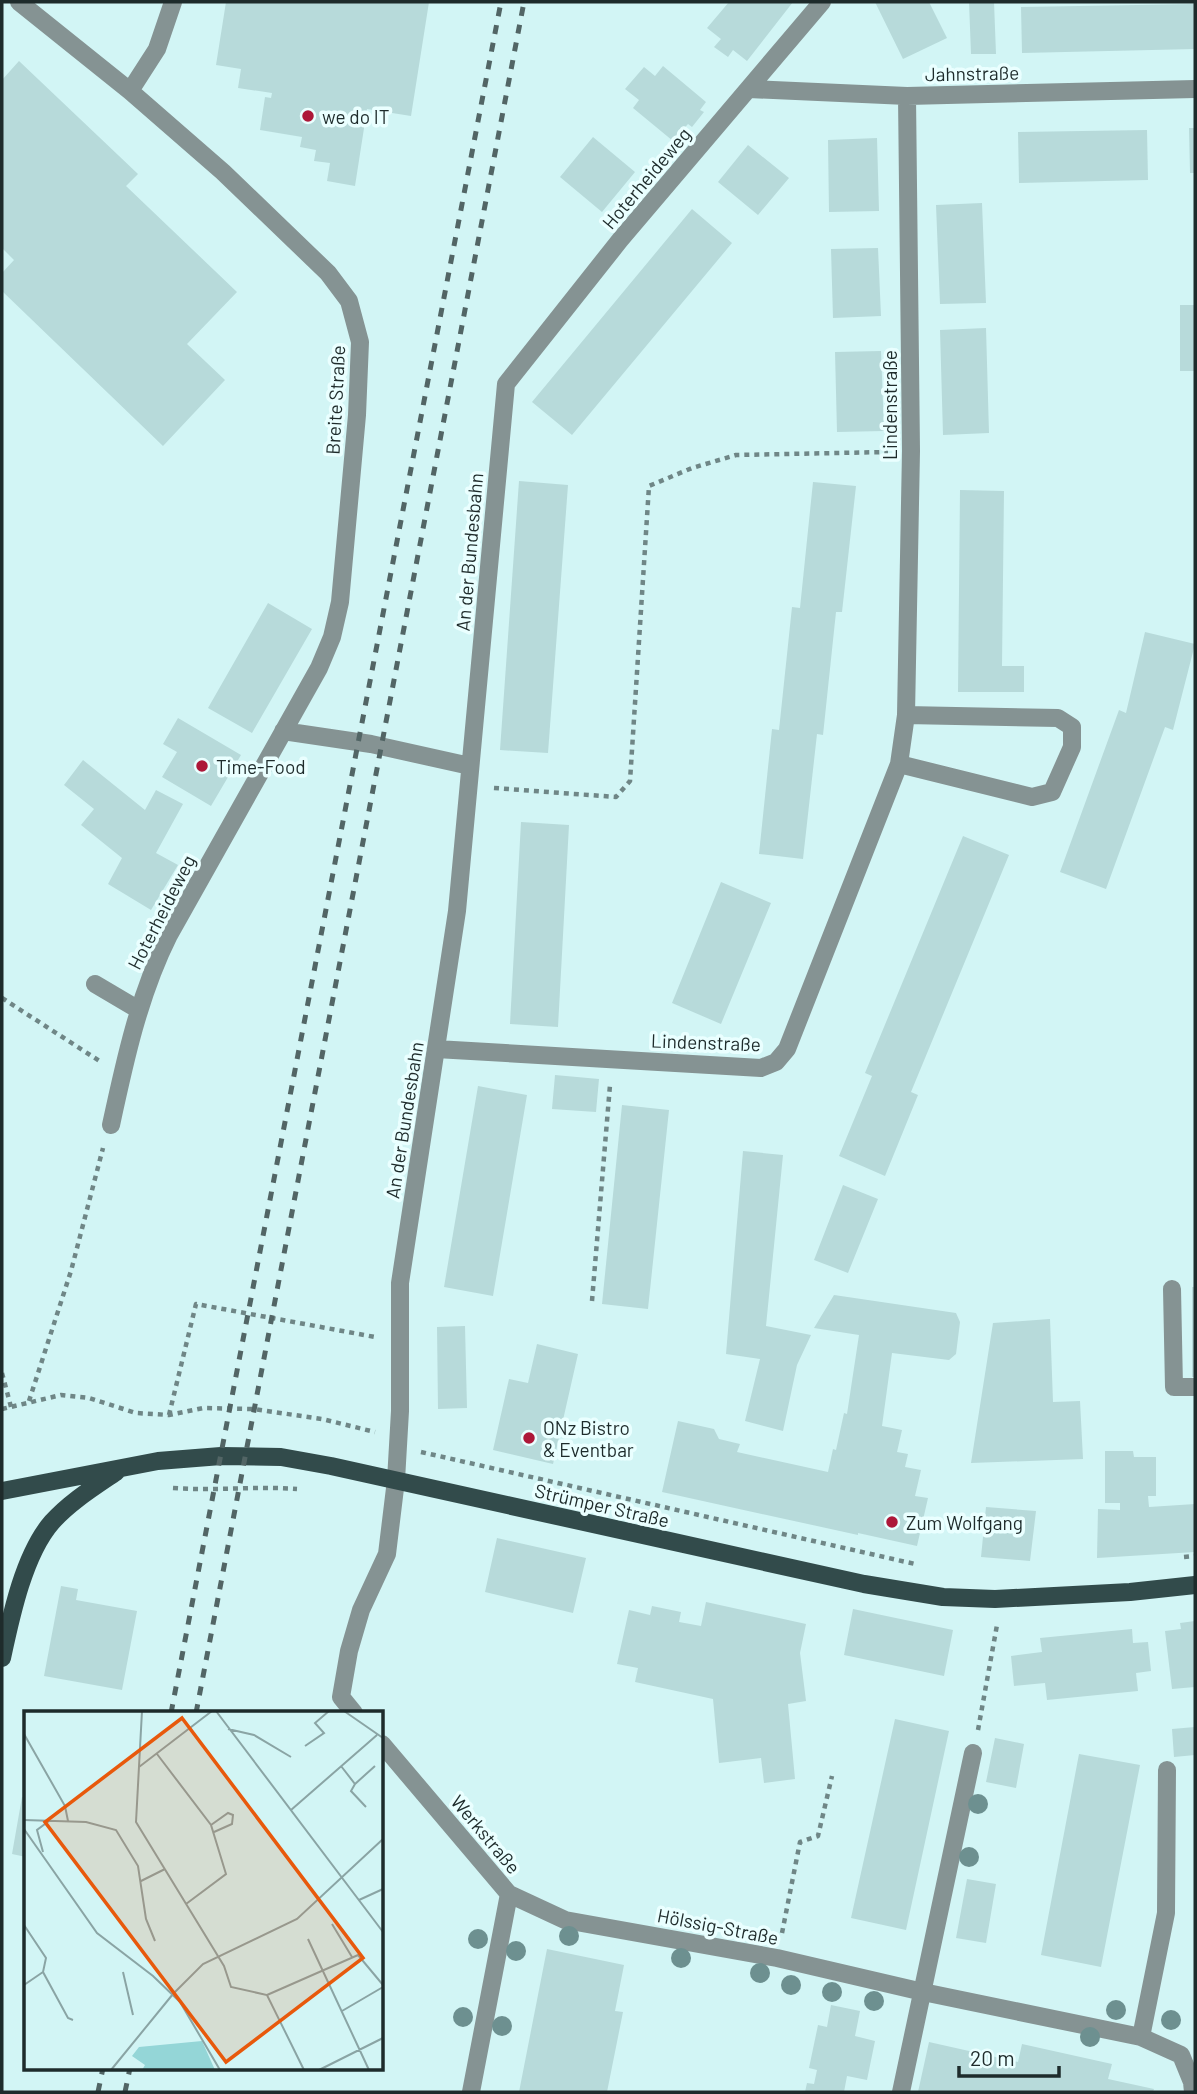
<svg xmlns="http://www.w3.org/2000/svg" width="1197" height="2094" viewBox="0 0 1197 2094" font-family="Barlow,sans-serif">
  <style>
    .building { fill: #b7dada }
    .lines { fill: none; stroke-linecap: round; stroke-linejoin: round }
    .path { stroke: #6f8686; stroke-width: 4.5; stroke-dasharray: 5 5; stroke-linecap: butt }
    .minor { stroke: #859393; stroke-width: 18 }
    .major { stroke: #324b4b; stroke-width: 18 }
    .rail { stroke: #526565; stroke-width: 5; stroke-dasharray: 9 9; stroke-linecap: butt }
    .tree { fill: #6d9090 }
    .poi-dot { fill: #ad1839; stroke: #eaffff; stroke-width: 2.5 }
    .labels { text-anchor: middle; dominant-baseline: central; stroke-width: 7; stroke-linejoin: round; paint-order: stroke }
    .street-label { font-size: 19px; fill: #1e2b2b; stroke: #eaffff }
    .poi-label { font-size: 19px; fill: #1e2b2b; stroke: #eaffff; text-anchor: start }
    .inset-road { fill: none; stroke: #8aa4a4; stroke-width: 2 }
    .view { fill: #e8590c; fill-opacity: 0.15; stroke: #e8590c; stroke-width: 3.5 }
    .inset-edge { fill: none; stroke: #1e2b2b; stroke-width: 3.5 }
  </style>
  <rect width="100%" height="100%" fill="#d2f5f5"/>
  <path class="building" d="M226,2H429L411,116L367,109L355,186L327,181L330,163L314,161L316,150L300,147L302,137L260,130L265,97L271,98L272,93L238,88L241,69L216,65Z
    M729,2H793L747,61L733,50L728,57L714,47L721,39L707,28Z
    M875,2H929L947,38L903,59Z
    M969,2H994L996,54H971Z
    M1195,4V49L1022,53L1021,7Z
    M19,61L138,174L126,186L237,292L187,344L225,380L163,446L2,291V273L14,260L2,248V80Z
    M663,66L706,102L700,110L704,112L692,127L688,124L673,141L633,108L639,100L625,89L644,67L655,76Z
    M1189,128H1195V173H1190Z
    M1147,130L1148,180L1019,183L1018,132Z
    M593,137L635,172L602,212L560,177Z
    M877,138L879,211L829,212L828,140Z
    M748,145L789,178L758,215L718,182Z
    M982,203L986,303L940,304L936,205Z
    M692,209L732,243L572,435L532,402Z
    M878,248L881,316L833,318L831,249Z
    M1180,305H1195V371H1180Z
    M986,328L989,433L943,435L940,330Z
    M881,351L884,431L837,432L835,352Z
    M519,481L568,485L548,753L500,750Z
    M813,482L856,486L842,612H836L823,735L817,734L803,859L759,854L772,729L779,730L792,607L800,608Z
    M960,490L1004,491L1002,666H1024V692H958Z
    M268,603L312,629L252,733L208,708Z
    M1145,632L1195,644L1173,730L1165,727L1106,889L1060,872L1119,710L1126,713Z
    M178,718L241,755L211,806L162,777L177,752L163,744Z
    M83,760L145,810L156,790L183,804L156,853L178,865L151,910L108,884L122,858L81,825L94,809L64,785Z
    M521,822L569,825L558,1027L510,1024Z
    M963,836L1009,855L911,1092L918,1095L885,1176L839,1156L872,1076L865,1073Z
    M721,882L771,903L721,1024L672,1003Z
    M555,1075L599,1079L596,1112L552,1109Z
    M478,1086L527,1095L493,1296L444,1287Z
    M622,1105L669,1110L648,1309L602,1304Z
    M743,1151L783,1155L766,1326L811,1335L797,1365L783,1431L745,1421L760,1359L726,1354Z
    M843,1185L878,1199L848,1273L814,1260Z
    M1192,1287H1195V1377H1192Z
    M834,1295L956,1313L960,1322L956,1354L949,1360L892,1353L882,1426L902,1430L897,1452L908,1454L905,1467L921,1470L915,1496L928,1498L917,1546L858,1533V1535L662,1492L678,1421L714,1429L719,1439L740,1444L737,1452L828,1472L833,1449L836,1450L844,1413L847,1414L859,1335L814,1328Z
    M1050,1319L1053,1402L1080,1401L1083,1459L971,1463L993,1323Z
    M465,1326L467,1408L438,1409L437,1327Z
    M537,1344L578,1354L553,1464L493,1450L509,1379L528,1383Z
    M1105,1451H1133L1134,1457H1156V1496H1148L1149,1507L1195,1504V1552L1097,1558L1098,1509L1120,1510V1503H1105Z
    M986,1507L1036,1511L1030,1561L981,1557Z
    M497,1538L586,1558L573,1613L485,1592Z
    M61,1586L78,1589L76,1600L137,1611L122,1690L44,1676Z
    M706,1602L806,1624L800,1653L806,1701L788,1704L795,1779L764,1783L761,1758L719,1763L713,1699L635,1682L638,1668L617,1664L629,1610L650,1615L652,1606L681,1612L679,1622L701,1626Z
    M853,1609L953,1630L944,1676L844,1655Z
    M1195,1621V1687L1172,1689L1165,1631L1181,1629L1180,1623Z
    M1132,1629L1133,1643L1148,1642L1151,1671L1136,1673L1138,1691L1047,1700L1045,1683L1014,1686L1011,1656L1042,1652L1040,1638Z
    M895,1719L949,1731L906,1930L851,1918Z
    M1195,1727V1755L1174,1757L1172,1729Z
    M995,1738L1024,1744L1016,1788L986,1782Z
    M1079,1754L1140,1765L1101,1967L1041,1955Z
    M22,1797L26,1798V1857L12,1854Z
    M967,1879L996,1884L986,1943L956,1938Z
    M547,1949L624,1965L615,2011L623,2012L607,2092H519Z
    M831,2005L860,2011L855,2036L875,2041L867,2080L847,2076L844,2092H805L807,2083L814,2084L817,2070L809,2068L818,2025L827,2027Z
    M929,2042L1018,2062L1022,2044L1112,2064L1108,2079L1154,2089L1153,2092H918Z"/>
  <g class="lines">
    <path class="path" d="M494,788L616,797L630,781L649,486L692,468L736,455L888,452
      M2,998L101,1062
      M592,1301L610,1085
      M2,1373L11,1407
      M29,1401L71,1271L103,1148
      M2,1409L61,1395L89,1398L136,1413L169,1415L203,1408L253,1409L322,1419L375,1432
      M169,1415L196,1304L375,1337
      M421,1452L915,1564
      M173,1488C215,1491 256,1486 297,1489
      M1184,1557L1195,1556
      M978,1730L997,1625
      M782,1933L800,1842L818,1836L832,1776"/>
    <path class="minor" d="M19,2L130,91L223,172L328,273L349,301L360,342L357,415L340,602L332,637L319,668L169,935C139,995 125,1060 111,1125
      M749,89L907,96L1195,89
      M130,91L157,49L173,2
      M283,731L371,744L470,766
      M899,764L1032,797L1052,792L1072,747V727L1058,718L906,715
      M95,984L139,1010
      M436,1049L761,1068L776,1062L787,1049L899,764L906,715L911,451L907,96
      M1172,1289L1174,1387H1195
      M354,1713L341,1697L349,1651L361,1610L387,1554L396,1480L400,1411V1283L457,911L506,384L620,240L822,2
      M382,1744L509,1894L471,2092
      M509,1894L565,1920L777,1958L923,1992L1141,2037L1181,2055L1192,2082L1193,2092
      M1141,2037L1166,1913L1167,1770
      M901,2092L973,1753"/>
    <path class="major" d="M2,1491L158,1461L221,1456L281,1457L331,1466L864,1584L943,1597L995,1599L1130,1592L1195,1585
      M2,1658C11,1616 24,1554 52,1522C70,1502 94,1487 116,1472"/>
    <path class="rail" d="M171,1713L501,2
      M196,1713L524,2
      M98,2092L103,2068
      M125,2092L130,2068"/>
  </g>
  <g class="tree">
    <circle cx="978" cy="1804" r="10"/>
    <circle cx="969" cy="1857" r="10"/>
    <circle cx="569" cy="1936" r="10"/>
    <circle cx="478" cy="1939" r="10"/>
    <circle cx="516" cy="1951" r="10"/>
    <circle cx="681" cy="1958" r="10"/>
    <circle cx="760" cy="1973" r="10"/>
    <circle cx="791" cy="1985" r="10"/>
    <circle cx="832" cy="1992" r="10"/>
    <circle cx="874" cy="2001" r="10"/>
    <circle cx="1116" cy="2010" r="10"/>
    <circle cx="463" cy="2017" r="10"/>
    <circle cx="1171" cy="2020" r="10"/>
    <circle cx="502" cy="2026" r="10"/>
    <circle cx="1090" cy="2037" r="10"/>
  </g>
  <g class="poi-dot">
    <circle cx="308" cy="116" r="7"/>
    <circle cx="202" cy="766" r="7"/>
    <circle cx="529" cy="1438" r="7"/>
    <circle cx="892" cy="1522" r="7"/>
  </g>
  <g class="labels">
    <g class="street-label">
      <text transform="translate(972 73) rotate(-1)">Jahnstraße</text>
      <text transform="translate(646 178) rotate(-50)">Hoterheideweg</text>
      <text transform="translate(335 400) rotate(-87)">Breite Straße</text>
      <text transform="translate(889 405) rotate(-90)">Lindenstraße</text>
      <text transform="translate(469 552) rotate(-85)">An der Bundesbahn</text>
      <text transform="translate(161 912) rotate(-63)">Hoterheideweg</text>
      <text transform="translate(706 1042) rotate(2)">Lindenstraße</text>
      <text transform="translate(404 1120) rotate(-81)">An der Bundesbahn</text>
      <text transform="translate(602 1505) rotate(13)">Strümper Straße</text>
      <text transform="translate(486 1834) rotate(50)">Werkstraße</text>
      <text transform="translate(718 1926) rotate(11)">Hölssig-Straße</text>
    </g>
    <g class="poi-label">
      <text x="322" y="116">we do IT</text>
      <text x="216" y="766">Time-Food</text>
      <text x="543" y="1427">ONz Bistro<tspan x="543" dy="22">&amp; Eventbar</tspan></text>
      <text x="906" y="1522">Zum Wolfgang</text>
    </g>
  </g>
  <g transform="translate(24 1711)">
    <rect width="359" height="359" fill="#d2f5f5"/>
    <path d="M178,330L191,359H118L121,354L108,345L115,336Z" fill="#94d6d7"/>
    <path class="inset-road" d="M118,0L112,111L200,255L207,276L243,284L280,359M192,0L359,221M320,0L359,27M204,18L230,24L267,46M0,23L41,95L44,110M281,35L300,22L291,12L305,0M133,43L187,114L202,163L162,193M317,55L331,73L351,55M115,56L188,0M331,73L327,80L342,96M267,99L353,24M0,109L62,111L92,119L114,155L122,208L131,230M187,114L204,102L209,104L208,113L190,121M0,118L73,222L129,265L156,291L196,359M19,141L13,119L25,110M117,170L141,158M335,189L359,178M308,213L328,246M0,214L22,247L19,261L44,307L49,309M284,228L345,359M99,261L109,304M0,274L19,261M149,283L179,253L273,208L359,128M243,284L334,244L359,274M318,300L359,276M87,359L149,283M295,359L359,327"/>
    <path class="view" d="M158,7L339,247L202,351L21,111Z"/>
    <rect width="359" height="359" class="inset-edge"/>
  </g>
  <rect width="1197" height="2094" fill="none" stroke="#1e2b2b" stroke-width="7"/>
  <path d="M959 2066v10h100v-10" fill="none" stroke="#1e2b2b" stroke-width="3.5"/>
  <text x="970" y="2066" font-size="21" fill="#1e2b2b" stroke="#eaffff" stroke-width="5" paint-order="stroke">20 m</text>
</svg>
